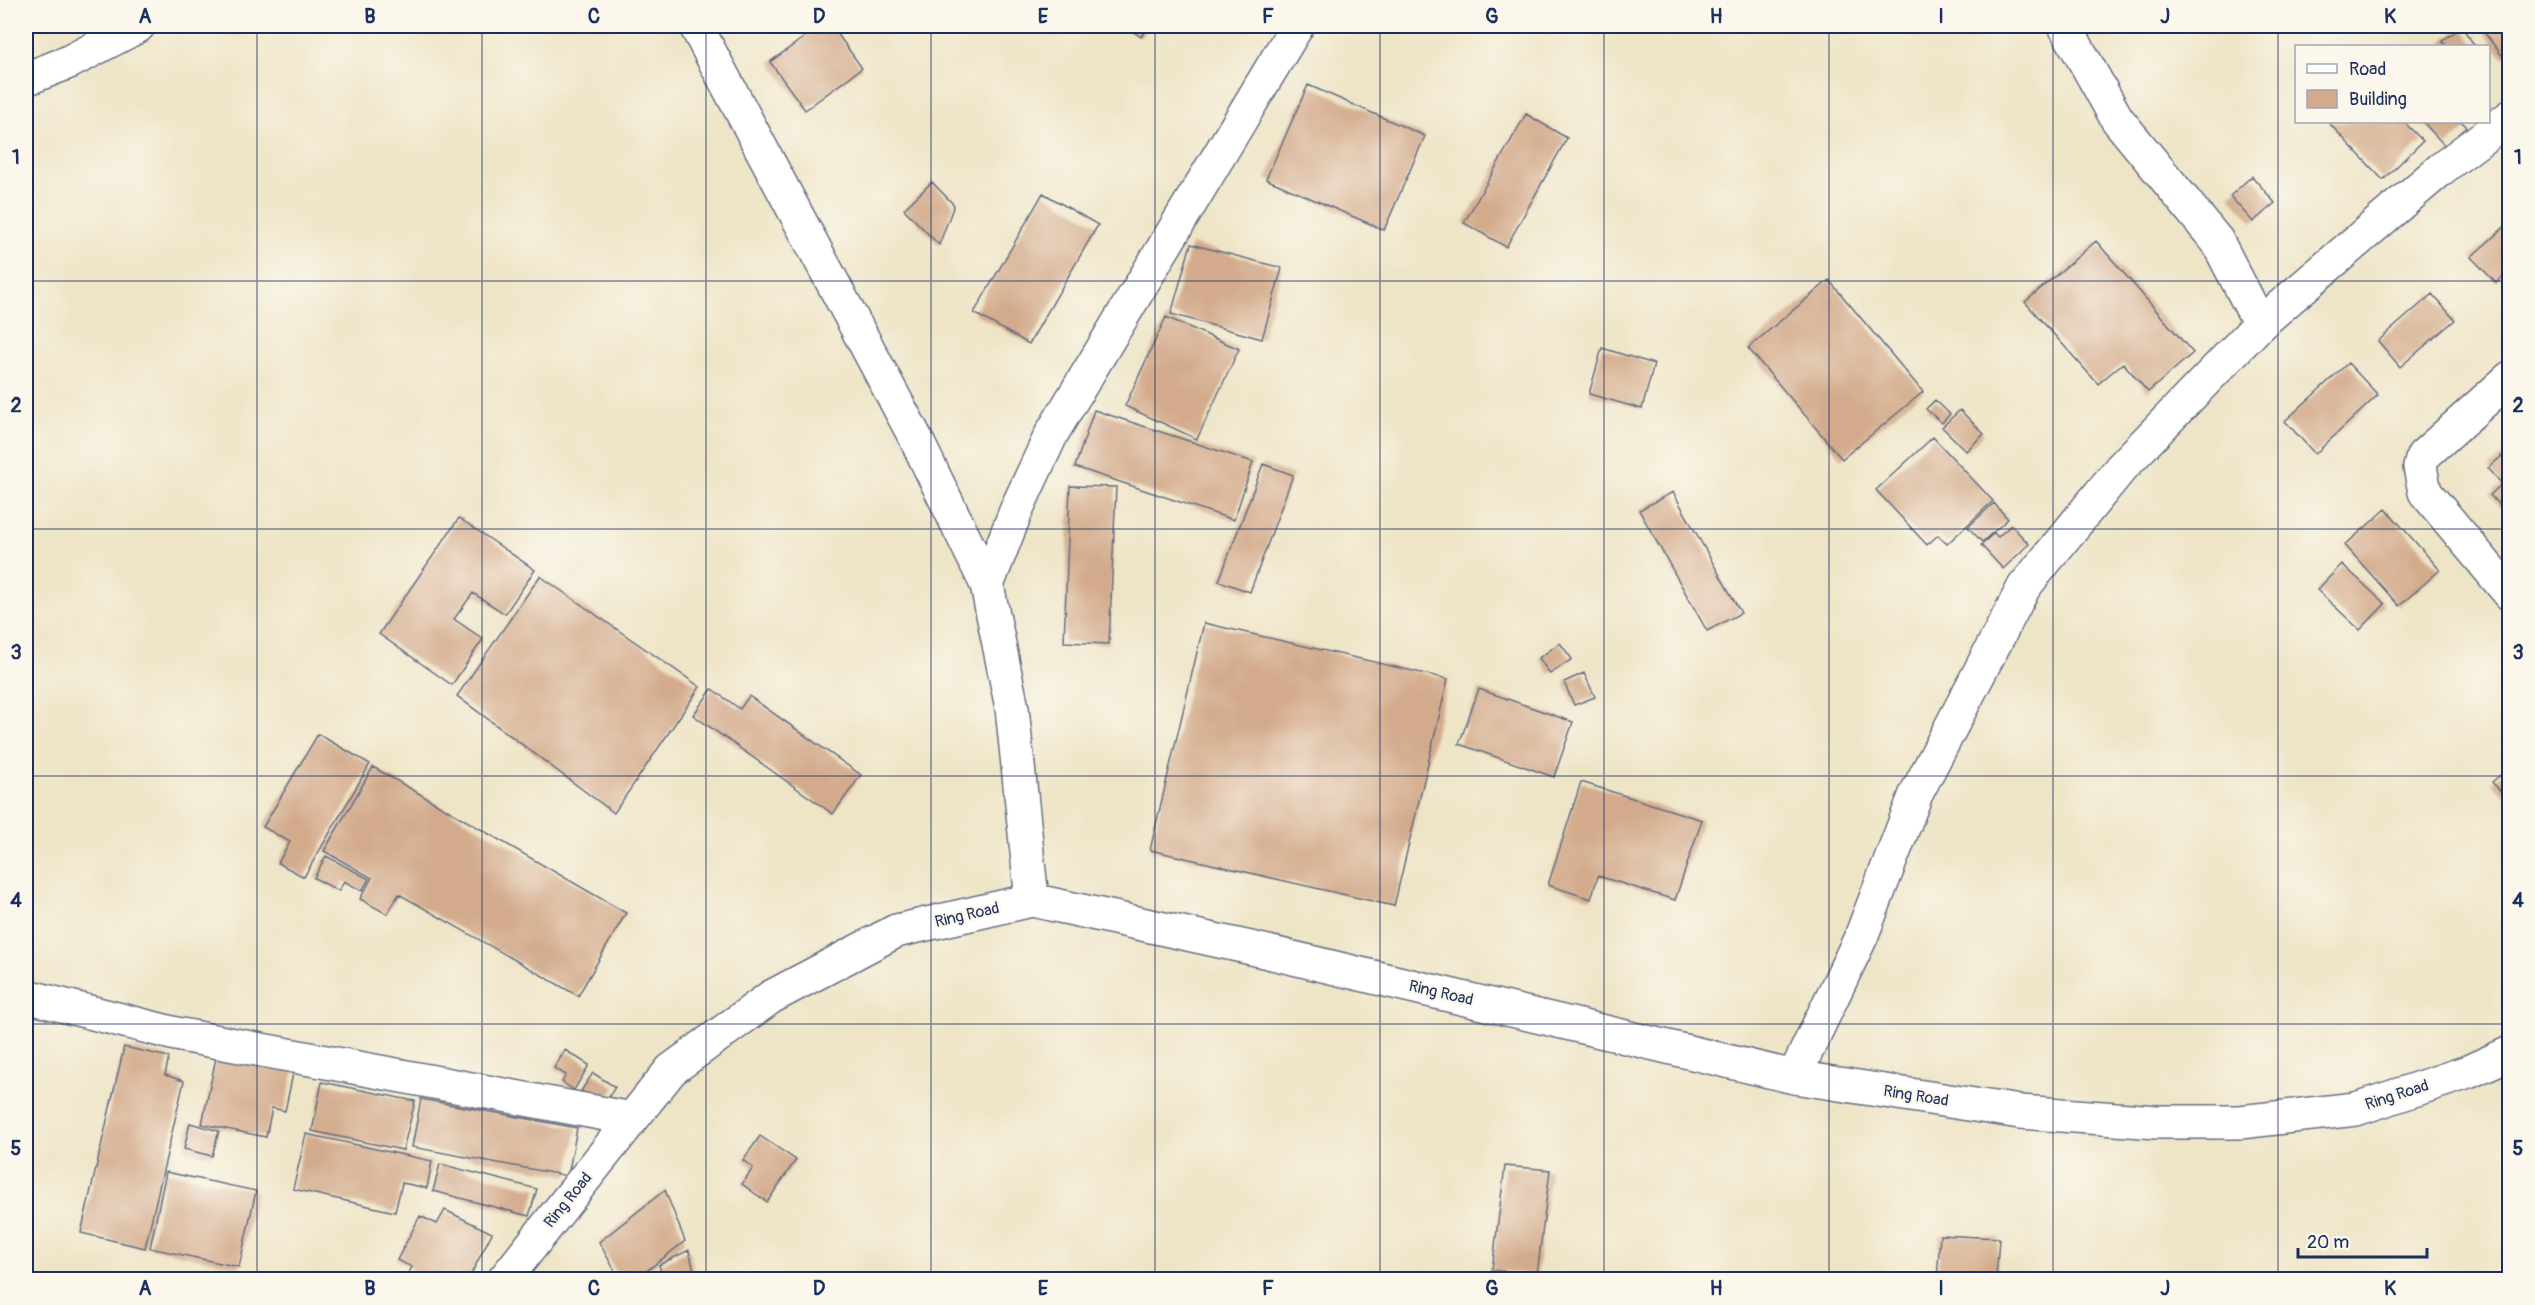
<svg xmlns="http://www.w3.org/2000/svg" width="2535" height="1305" viewBox="0 0 2535 1305" font-family="Pangolin,sans-serif">
  <style>
    .building { fill: #d3ab8c }
    .lines { fill: none; stroke-linecap: round; stroke-linejoin: round }
    .minor-casing { stroke: #656e82; stroke-width: 36 }
    .minor { stroke: #fff; stroke-width: 33 }
    .grid { fill: none; stroke: #1b2f5e; stroke-width: 1.5; stroke-opacity: 0.55 }
    .labels { text-anchor: middle; dominant-baseline: central; stroke-width: 5; stroke-linejoin: round; paint-order: stroke }
    .street-label { font-size: 16px; fill: #1b2f5e; stroke: #fbf7ec }
    .neatline { fill: none; stroke: #1b2f5e; stroke-width: 2 }
    .grid-label { font-size: 20px; text-anchor: middle; font-weight: bold; fill: #1b2f5e }
  </style>
  <rect width="100%" height="100%" fill="#fbf7ec"/>
  <filter id="ink" filterUnits="userSpaceOnUse"><feTurbulence type="fractalNoise" baseFrequency=".0167" numOctaves="2"/><feDisplacementMap in="SourceGraphic" scale="12" xChannelSelector="R" yChannelSelector="G"/><feConvolveMatrix kernelMatrix="1 2 1 2 8 2 1 2 1" color-interpolation-filters="sRGB"/></filter>
  <filter id="wash" filterUnits="userSpaceOnUse"><feTurbulence type="fractalNoise" baseFrequency=".008" numOctaves="4" result="noise"/><feDisplacementMap in="SourceGraphic" scale="24" xChannelSelector="R" yChannelSelector="G"/><feGaussianBlur stdDeviation="1.35" result="paint"/><feColorMatrix in="noise" values="0 0 0 0 0 0 0 0 0 0 0 0 0 0 0 0 0 1.4 0 .05"/><feComposite in="paint" operator="in"/></filter>
  <g filter="url(#wash)">
    <rect width="100%" height="100%" fill="#eee4c6"/>
    <g id="blocks">
      <path class="building" d="M820,26H832L862,68L805,110L770,62Z
        M1124,26H1148L1141,37Z
        M2479,26H2510V54L2504,58Z
        M2462,27L2475,46H2446L2442,41Z
        M1308,85L1425,136L1384,230L1266,179Z
        M1526,114L1567,138L1506,247L1464,223Z
        M2328,122H2404L2423,141L2383,180Z
        M2423,122H2462L2467,127L2446,147Z
        M2252,176L2275,203L2253,222L2230,196Z
        M932,182L954,205L939,245L904,209Z
        M1043,193L1098,225L1029,344L974,313Z
        M2510,222V271L2496,283L2471,257Z
        M2096,241L2193,353L2148,392L2123,363L2098,384L2025,302Z
        M1191,244L1282,268L1262,339L1171,314Z
        M1829,280L1923,392L1842,459L1748,348Z
        M2432,294L2455,320L2400,367L2378,341Z
        M1166,317L1239,349L1197,439L1125,406Z
        M1602,348L1654,364L1642,409L1589,394Z
        M2348,363L2378,395L2315,454L2285,421Z
        M1935,400L1950,414L1942,423L1926,409Z
        M1094,410L1253,462L1234,520L1075,467Z
        M1960,410L1984,434L1966,451L1942,427Z
        M1933,437L1993,501L1947,544L1938,535L1927,545L1876,490Z
        M2510,449V517L2490,495L2502,484L2488,468Z
        M1263,464L1293,475L1250,592L1219,581Z
        M1070,486L1116,487L1109,644L1064,642Z
        M1673,492L1741,613L1707,631L1639,510Z
        M1994,503L2008,519L1982,542L1968,527Z
        M2386,509L2440,570L2399,606L2345,545Z
        M459,518L535,570L505,614L473,593L454,619L483,639L452,685L379,634Z
        M2011,525L2029,544L2003,569L1981,545L1994,533L1998,537Z
        M2342,564L2385,604L2360,630L2317,590Z
        M540,576L700,687L614,813L457,696Z
        M1204,623L1448,679L1394,906L1150,850Z
        M1560,643L1572,659L1550,674L1539,658Z
        M1584,673L1595,697L1574,705L1564,682Z
        M712,689L740,709L749,696L861,775L833,814L693,715Z
        M1479,689L1573,722L1554,777L1459,744Z
        M318,734L370,764L304,877L278,863L290,842L263,827Z
        M373,767L626,913L578,996L399,894L387,914L360,899L372,878L324,851Z
        M2510,767V801L2492,782Z
        M1581,782L1702,820L1675,900L1598,876L1591,899L1548,885Z
        M326,856L369,879L362,891L344,881L339,891L314,878Z
        M124,1047L169,1057L165,1075L184,1081L145,1248L81,1233Z
        M565,1050L589,1065L574,1090L562,1082L566,1075L554,1068Z
        M217,1053L294,1069L285,1111L272,1108L266,1137L202,1124Z
        M593,1073L615,1087L604,1105L581,1091Z
        M322,1082L415,1101L403,1150L312,1131Z
        M421,1099L577,1128L568,1176L412,1147Z
        M190,1123L219,1131L212,1156L184,1149Z
        M306,1134L432,1161L427,1188L402,1183L395,1212L293,1189Z
        M760,1136L796,1160L767,1202L742,1184L753,1168L743,1160Z
        M440,1164L537,1189L529,1216L433,1191Z
        M1505,1166L1550,1170L1537,1275L1492,1270Z
        M166,1172L256,1191L239,1267L150,1248Z
        M665,1190L685,1241L635,1280H620L599,1242Z
        M445,1210L492,1233L468,1280H405L412,1267L397,1260L420,1216L437,1224Z
        M1940,1235L1999,1238L1996,1280H1937Z
        M689,1250L696,1280H663L659,1265Z"/>
    </g>
  </g>
  <g filter="url(#ink)">
    <use href="#blocks" fill-opacity="0" stroke="#656e82" stroke-width="1.5"/>
    <g class="lines">
      <defs>
        <path id="minor" d="M696,26L915,437L987,585L1012,708L1032,900
          M2065,26L2117,119L2217,241L2260,324
          M26,79L69,62L138,26
          M2510,378L2423,456L2420,467L2425,492L2510,594
          M987,585L1018,506L1052,433L1297,26
          M26,996L176,1034L632,1119
          M1794,1077L1861,937L1916,794L2024,587L2121,468L2260,324L2441,169L2510,117
          M504,1280L671,1070L771,997L896,931L1032,900L1251,948L1794,1077L2020,1112L2157,1122H2240L2356,1109L2468,1072L2510,1053"/>
      </defs>
      <use href="#minor" class="minor-casing"/>
      <use href="#minor" class="minor"/>
    </g>
  </g>
  <path class="grid" d="M257,26V1280M482,26V1280M706,26V1280M931,26V1280M1155,26V1280M1380,26V1280M1604,26V1280M1829,26V1280M2053,26V1280M2278,26V1280M26,281H2510M26,529H2510M26,776H2510M26,1024H2510"/>
  <g class="labels">
    <g class="street-label">
      <text transform="translate(967 915) rotate(-13)">Ring Road</text>
      <text transform="translate(1441 993) rotate(13)">Ring Road</text>
      <text transform="translate(2397 1095) rotate(-18)">Ring Road</text>
      <text transform="translate(1916 1096) rotate(9)">Ring Road</text>
      <text transform="translate(568 1200) rotate(-51)">Ring Road</text>
    </g>
  </g>
  <rect width="2535" height="1305" fill="none" stroke="#fbf7ec" stroke-width="66"/>
  <rect x="2295" y="45" width="195" height="78" fill="#fbf7ec" stroke="#a1a7b3" stroke-width="1.5"/>
  <rect x="2307" y="64" width="30" height="9" fill="#ffffff" stroke="#a1a7b3" stroke-width="1.5"/>
  <text x="2349" y="75" font-size="18" fill="#1b2f5e">Road</text>
  <rect x="2307" y="90" width="30" height="18" fill="#d3ab8c" stroke="#a1a7b3" stroke-width="1.5"/>
  <text x="2349" y="105" font-size="18" fill="#1b2f5e">Building</text>
  <path d="M2298 1248v9h129v-9" fill="none" stroke="#1b2f5e" stroke-width="3"/>
  <text x="2307" y="1248" font-size="18" fill="#1b2f5e" stroke="#fbf7ec" stroke-width="4.5" paint-order="stroke">20 m</text>
  <rect x="33" y="33" width="2469" height="1239" class="neatline"/>
  <g class="grid-label">
    <text x="145" y="23">A</text>
    <text x="370" y="23">B</text>
    <text x="594" y="23">C</text>
    <text x="819" y="23">D</text>
    <text x="1043" y="23">E</text>
    <text x="1268" y="23">F</text>
    <text x="1492" y="23">G</text>
    <text x="1716" y="23">H</text>
    <text x="1941" y="23">I</text>
    <text x="2165" y="23">J</text>
    <text x="2390" y="23">K</text>
    <text x="16" y="164">1</text>
    <text x="2518" y="164">1</text>
    <text x="16" y="412">2</text>
    <text x="2518" y="412">2</text>
    <text x="16" y="659">3</text>
    <text x="2518" y="659">3</text>
    <text x="16" y="907">4</text>
    <text x="2518" y="907">4</text>
    <text x="16" y="1155">5</text>
    <text x="2518" y="1155">5</text>
    <text x="145" y="1295">A</text>
    <text x="370" y="1295">B</text>
    <text x="594" y="1295">C</text>
    <text x="819" y="1295">D</text>
    <text x="1043" y="1295">E</text>
    <text x="1268" y="1295">F</text>
    <text x="1492" y="1295">G</text>
    <text x="1716" y="1295">H</text>
    <text x="1941" y="1295">I</text>
    <text x="2165" y="1295">J</text>
    <text x="2390" y="1295">K</text>
  </g>
</svg>
